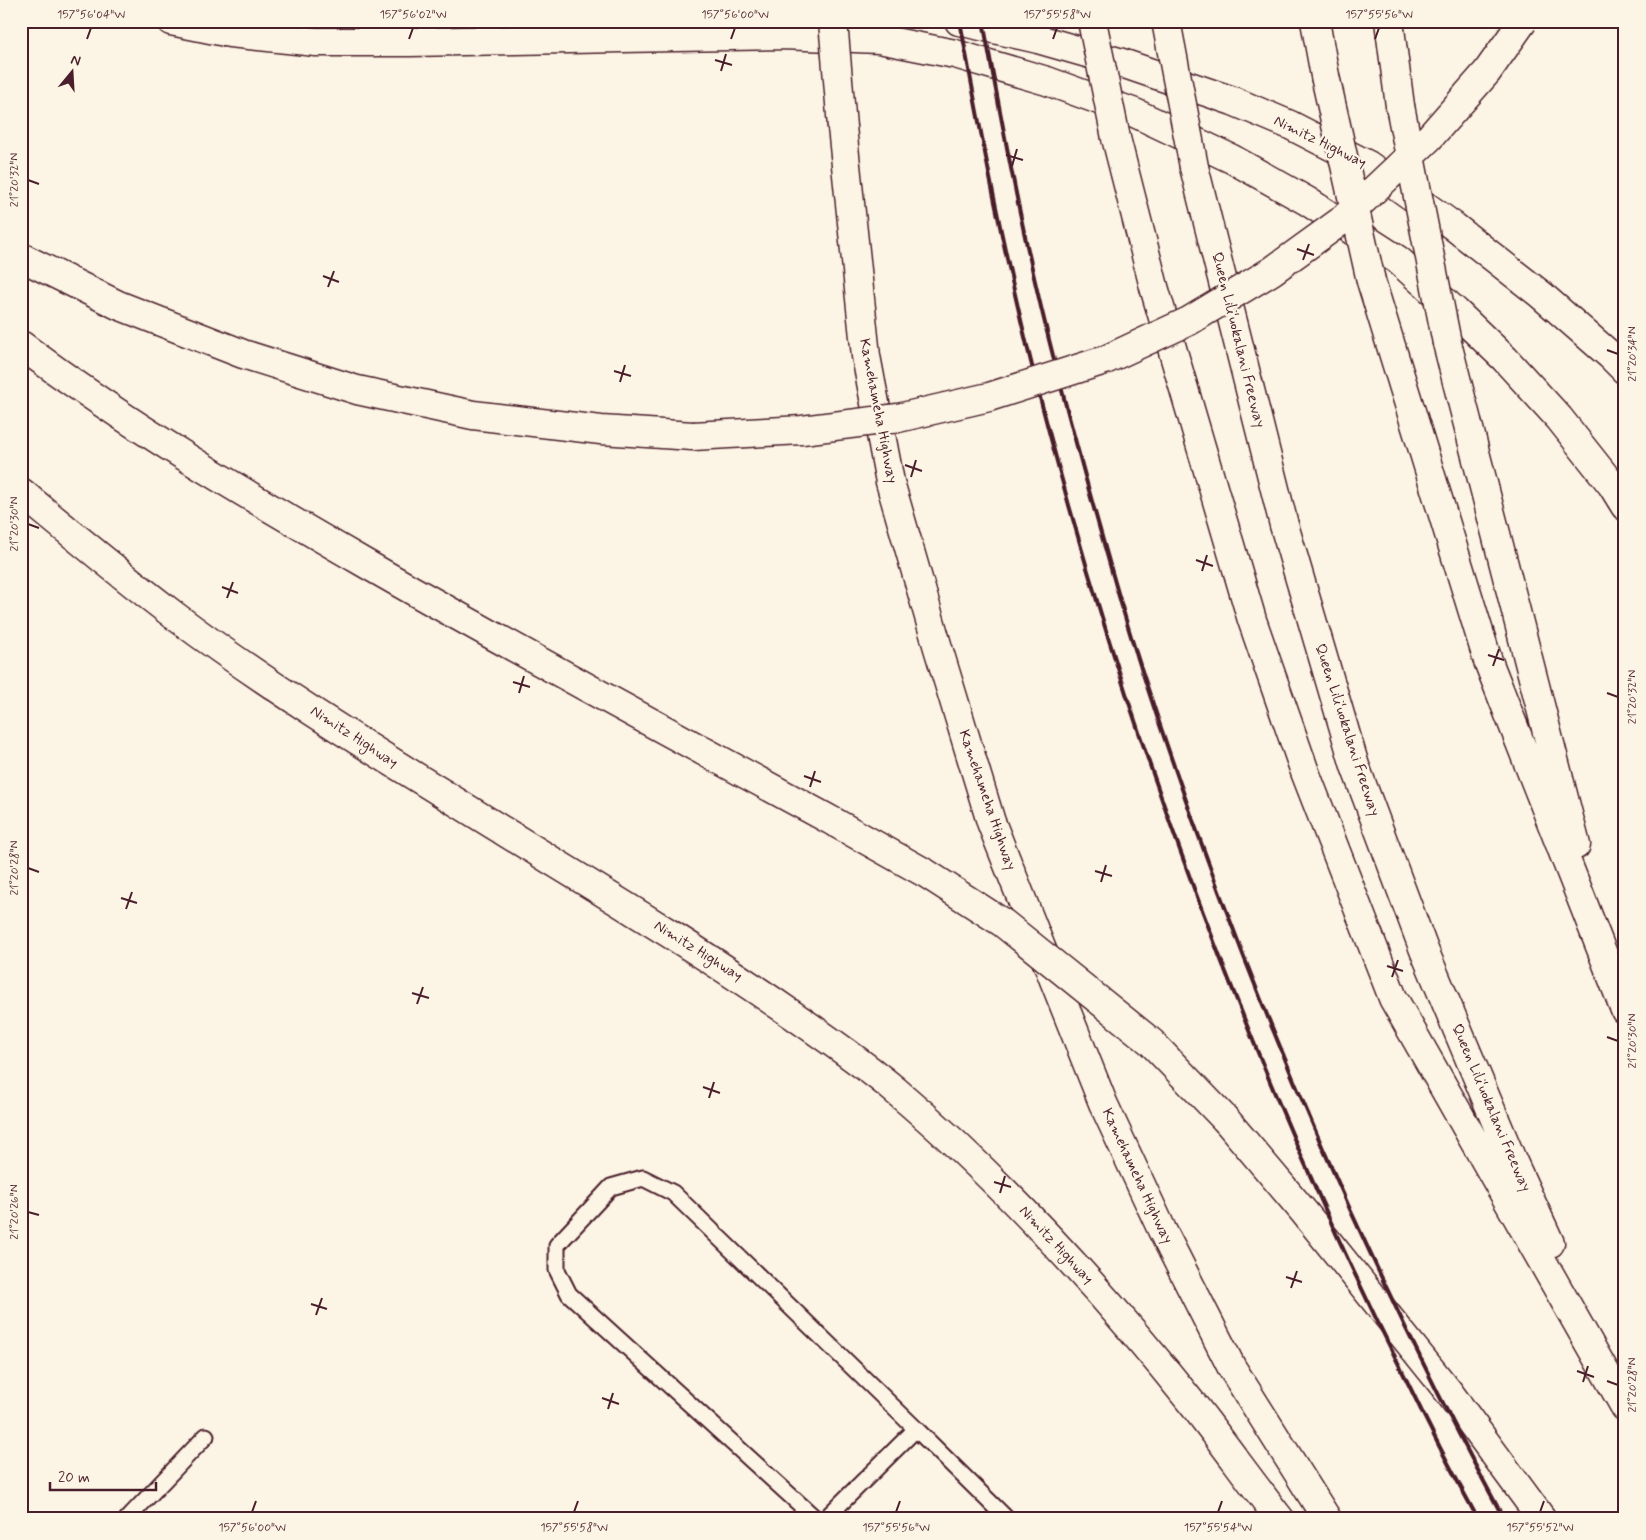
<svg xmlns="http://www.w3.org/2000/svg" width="1646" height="1540" viewBox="0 0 1646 1540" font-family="Mynerve,sans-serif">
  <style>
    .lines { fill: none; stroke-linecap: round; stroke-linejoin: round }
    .lane-casing { stroke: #4a1f2b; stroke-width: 19 }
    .primary-casing { stroke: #4a1f2b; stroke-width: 31 }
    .highway-casing { stroke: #4a1f2b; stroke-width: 31 }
    .lane { stroke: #fcf5e5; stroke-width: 15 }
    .primary { stroke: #fcf5e5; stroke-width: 28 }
    .highway { stroke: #fcf5e5; stroke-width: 28 }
    .rail { stroke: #4a1f2b; stroke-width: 4 }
    .primary-bridge-casing { stroke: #4a1f2b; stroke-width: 31; stroke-linecap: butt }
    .highway-bridge-casing { stroke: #4a1f2b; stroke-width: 31; stroke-linecap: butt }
    .primary-bridge { stroke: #fcf5e5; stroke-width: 28 }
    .highway-bridge { stroke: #fcf5e5; stroke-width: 28 }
    .ticks { fill: none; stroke: #4a1f2b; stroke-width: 2 }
    .labels { text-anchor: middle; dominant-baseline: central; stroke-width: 4.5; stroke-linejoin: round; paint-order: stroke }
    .street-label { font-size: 15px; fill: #4a1f2b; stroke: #fcf5e5 }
    .neatline { fill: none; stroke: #4a1f2b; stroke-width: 2 }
    .ticks-label { font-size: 12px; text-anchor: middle; fill: #4a1f2b }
  </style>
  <rect width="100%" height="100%" fill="#fcf5e5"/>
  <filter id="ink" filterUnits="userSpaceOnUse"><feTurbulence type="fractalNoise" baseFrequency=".02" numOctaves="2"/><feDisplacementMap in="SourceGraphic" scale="10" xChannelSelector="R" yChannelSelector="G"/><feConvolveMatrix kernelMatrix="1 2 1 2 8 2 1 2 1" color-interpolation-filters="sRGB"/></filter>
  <g filter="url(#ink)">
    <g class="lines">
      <defs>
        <path id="lane" d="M127,1519L206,1436
          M816,1519L569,1294L557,1270V1245L611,1187L643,1178L673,1193L916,1429
          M825,1519L916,1429L1007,1519"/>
        <path id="primary" d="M959,21L1038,39L1122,63L1233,101L1290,125L1368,165L1452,225L1540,294L1611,356L1625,370
          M842,127L866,356L890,482L938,648L991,822L1103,1103L1162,1230L1232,1368L1327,1519
          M21,257L118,305L243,354L357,390L473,415L601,430L693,436
          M21,492C72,534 122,576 175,616C280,695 394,763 505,832C601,891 698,949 790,1013C826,1038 863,1063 896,1091C1007,1185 1105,1294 1195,1407C1224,1444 1251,1482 1280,1519"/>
        <path id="highway" d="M171,21L230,33L316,42H410L782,35L879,39L955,54L1047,81L1135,113L1232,159L1307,201L1398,260L1456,312L1505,359L1559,418L1612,485L1625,506
          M1315,21L1325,76
          M1389,21L1400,106
          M1116,138L1154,287L1252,620L1305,772L1393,998L1625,1407
          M1194,167L1284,525L1355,766L1424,950L1512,1160L1550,1243
          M1371,281L1488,661L1625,1010
          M1447,343L1576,845
          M21,345C129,426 245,494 361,561C517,651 676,736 834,822
          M1227,1121L1304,1212L1448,1391L1542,1519"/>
      </defs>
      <use href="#lane" class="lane-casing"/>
      <use href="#primary" class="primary-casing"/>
      <use href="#highway" class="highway-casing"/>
      <use href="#lane" class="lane"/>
      <use href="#primary" class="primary"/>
      <use href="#highway" class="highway"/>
      <path class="rail" d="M960,21C985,158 1012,294 1048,428C1108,657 1186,882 1278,1101C1317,1194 1359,1286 1405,1377C1428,1425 1452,1472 1478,1519
        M983,21C997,95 1010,168 1026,241C1045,330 1069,418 1093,505C1109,561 1124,618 1143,674C1238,965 1357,1249 1504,1519"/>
      <defs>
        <path id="primary-bridge" d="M833,21L842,127
          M693,436L802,430L898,418L989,397L1105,360L1189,321L1272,271L1341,221L1429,138L1487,72L1523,21"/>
        <path id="highway-bridge" d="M1092,21L1116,138
          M1166,21L1194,167
          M1325,76L1371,281
          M1400,106L1447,343
          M834,822L927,874L1003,923L1151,1042L1227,1121"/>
      </defs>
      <use href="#primary-bridge" class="primary-bridge-casing"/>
      <use href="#highway-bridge" class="highway-bridge-casing"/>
      <use href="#primary-bridge" class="primary-bridge"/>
      <use href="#highway-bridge" class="highway-bridge"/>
    </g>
  </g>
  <path class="ticks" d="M87,39L91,28M409,39L413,28M731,39L735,28M1053,39L1057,28M1375,39L1379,28M715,60L732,65M721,71L726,54M1006,155L1023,160M1012,166L1017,149M28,180L39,184M1297,249L1314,255M1303,260L1309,244M323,276L339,282M328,287L334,271M1607,350L1618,354M614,371L631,376M620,382L625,365M905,465L922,471M911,477L916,460M28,524L39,528M1196,560L1213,566M1202,571L1207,555M222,587L238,593M227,598L233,582M1488,655L1504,660M1493,666L1499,649M513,682L530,687M519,693L524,676M1607,693L1618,697M804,776L821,782M810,787L815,771M28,868L39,872M1095,871L1112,876M1101,882L1106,865M121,898L137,903M126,909L132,892M1387,966L1403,971M1392,977L1398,960M412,993L429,998M417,1004L423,987M1607,1037L1618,1041M703,1087L720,1093M709,1098L714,1082M994,1182L1011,1187M1000,1193L1005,1176M28,1212L39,1215M1286,1277L1302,1282M1291,1288L1297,1271M311,1304L327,1309M316,1315L322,1298M1577,1371L1594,1377M1607,1381L1618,1385M1583,1382L1588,1366M602,1398L619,1404M608,1409L613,1393M252,1512L256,1501M574,1512L578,1501M896,1512L900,1501M1218,1512L1222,1501M1540,1512L1544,1501"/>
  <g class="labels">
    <g class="street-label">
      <text transform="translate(1320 142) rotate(26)">Nimitz Highway</text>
      <text transform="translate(1238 340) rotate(76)">Queen Liliʻuokalani Freeway</text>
      <text transform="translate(878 411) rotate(79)">Kamehameha Highway</text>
      <text transform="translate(1347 730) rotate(72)">Queen Liliʻuokalani Freeway</text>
      <text transform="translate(354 737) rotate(33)">Nimitz Highway</text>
      <text transform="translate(987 800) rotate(71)">Kamehameha Highway</text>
      <text transform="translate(698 951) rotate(32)">Nimitz Highway</text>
      <text transform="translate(1491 1108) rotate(67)">Queen Liliʻuokalani Freeway</text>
      <text transform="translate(1137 1176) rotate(65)">Kamehameha Highway</text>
      <text transform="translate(1056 1245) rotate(47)">Nimitz Highway</text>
    </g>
  </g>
  <rect width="1646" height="1540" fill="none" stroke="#fcf5e5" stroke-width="55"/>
  <g transform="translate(72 72) rotate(18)" stroke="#fcf5e5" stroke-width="4" paint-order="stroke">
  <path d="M0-4L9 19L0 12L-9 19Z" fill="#4a1f2b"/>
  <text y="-8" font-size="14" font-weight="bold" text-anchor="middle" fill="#4a1f2b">N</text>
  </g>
  <path d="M50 1482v8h106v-8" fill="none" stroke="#4a1f2b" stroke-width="2.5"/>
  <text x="58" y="1482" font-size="15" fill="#4a1f2b" stroke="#fcf5e5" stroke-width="4" paint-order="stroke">20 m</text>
  <rect x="28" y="28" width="1590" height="1484" class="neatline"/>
  <g class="ticks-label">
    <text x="91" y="18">157°56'04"W</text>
    <text x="413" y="18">157°56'02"W</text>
    <text x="735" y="18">157°56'00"W</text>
    <text x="1057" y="18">157°55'58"W</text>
    <text x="1379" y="18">157°55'56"W</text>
    <text transform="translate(14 180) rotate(-90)" y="4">21°20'32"N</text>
    <text transform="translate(1632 354) rotate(-90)" y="4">21°20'34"N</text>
    <text transform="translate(14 524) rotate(-90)" y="4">21°20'30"N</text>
    <text transform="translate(1632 697) rotate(-90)" y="4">21°20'32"N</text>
    <text transform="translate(14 868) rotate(-90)" y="4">21°20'28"N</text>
    <text transform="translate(1632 1041) rotate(-90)" y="4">21°20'30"N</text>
    <text transform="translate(14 1212) rotate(-90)" y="4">21°20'26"N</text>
    <text transform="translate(1632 1385) rotate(-90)" y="4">21°20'28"N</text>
    <text x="252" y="1531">157°56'00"W</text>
    <text x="574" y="1531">157°55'58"W</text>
    <text x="896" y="1531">157°55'56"W</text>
    <text x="1218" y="1531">157°55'54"W</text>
    <text x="1540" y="1531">157°55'52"W</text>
  </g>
</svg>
